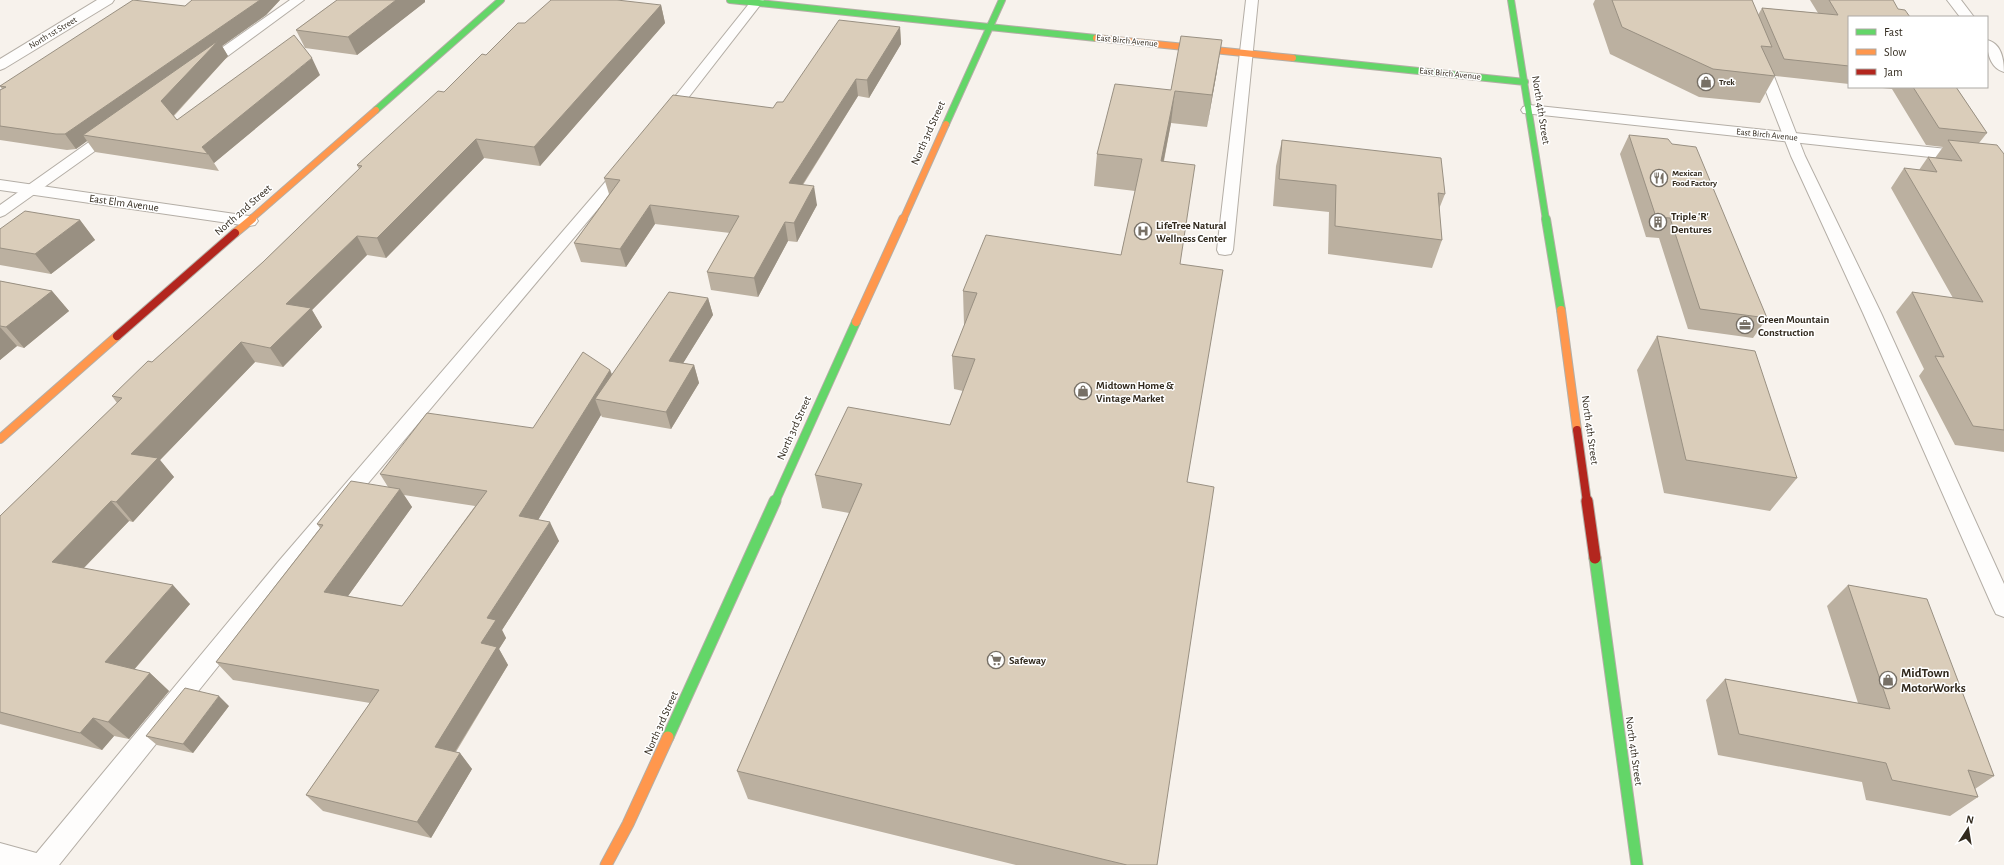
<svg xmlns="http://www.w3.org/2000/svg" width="2004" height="865" viewBox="0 0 2004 865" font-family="'Alegreya Sans',sans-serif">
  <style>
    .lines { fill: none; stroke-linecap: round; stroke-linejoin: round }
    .lane-casing { stroke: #b4aea6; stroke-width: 2 }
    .street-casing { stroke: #b4aea6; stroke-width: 2 }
    .fast-far2-casing { stroke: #b4aea6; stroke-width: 8 }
    .fast-far1-casing { stroke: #b4aea6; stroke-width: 10 }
    .fast-casing { stroke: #b4aea6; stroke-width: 13 }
    .slow-far2-casing { stroke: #b4aea6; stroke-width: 8 }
    .slow-far1-casing { stroke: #b4aea6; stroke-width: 10 }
    .slow-casing { stroke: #b4aea6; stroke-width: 13 }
    .jam-far1-casing { stroke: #b4aea6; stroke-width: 10 }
    .jam-casing { stroke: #b4aea6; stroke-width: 13 }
    .lane { fill: #fefdfc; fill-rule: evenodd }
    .street { fill: #fefdfc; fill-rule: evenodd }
    .fast-far2 { stroke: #63d668; stroke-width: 6 }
    .fast-far1 { stroke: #63d668; stroke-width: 8 }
    .fast { stroke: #63d668; stroke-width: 11 }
    .slow-far2 { stroke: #ff974d; stroke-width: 6 }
    .slow-far1 { stroke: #ff974d; stroke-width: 8 }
    .slow { stroke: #ff974d; stroke-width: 11 }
    .jam-far1 { stroke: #b3261e; stroke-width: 8 }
    .jam { stroke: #b3261e; stroke-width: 11 }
    .wall { fill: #bbb0a0; fill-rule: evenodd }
    .shaded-wall { fill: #999082 }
    .building { fill: #dacdba; stroke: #999082 }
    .labels { text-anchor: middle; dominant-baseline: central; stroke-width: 3; stroke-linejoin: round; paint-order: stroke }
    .far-street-label { font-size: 9px; fill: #322a1e; stroke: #fff }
    .far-poi-label { font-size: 9px; font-weight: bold; fill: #322a1e; stroke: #fff; text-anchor: start }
    .street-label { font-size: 11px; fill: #322a1e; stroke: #fff }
    .poi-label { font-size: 11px; font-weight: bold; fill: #322a1e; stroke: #fff; text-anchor: start }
    .near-poi-label { font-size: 13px; font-weight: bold; fill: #322a1e; stroke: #fff; text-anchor: start }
  </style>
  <rect width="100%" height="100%" fill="#f7f2ec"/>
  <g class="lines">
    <defs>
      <path id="lane" d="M290,0H304L210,69H200L198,66L200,63Z
        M752,0H764L671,120H661L659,117L661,114Z
        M1246,0H1258L1233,250L1231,254L1225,255L1219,254L1217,250Z
        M1761,57L1768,61L1805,156L1881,313L2004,584V617L1996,614L1993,608L1863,313L1791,156L1754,61Z
        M111,129L116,130L118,133L116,136L5,215L0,217V205L106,130Z
        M624,165L629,166L631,169L629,172L292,574L59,865H30L34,856L278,562L619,166Z"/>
      <path id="street" d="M97,0H114L112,3L5,68L0,70V59Z
        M1947,0H1961L1974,17H1960Z
        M1987,40C2001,43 2004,59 2004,72C1990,68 1987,52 1987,40Z
        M1529,105L2004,155V165L1523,113L1521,110L1523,107Z
        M0,180L249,216L255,217L258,221L255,225L249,226L0,190Z
        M0,843L40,854L44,865H0Z"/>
      <path id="fast-far2" d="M730,0L1096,38
        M1511,0L1546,220
        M1293,58L1525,82
        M376,110L501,0
        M946,124L1002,0"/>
      <path id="fast-far1" d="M1546,219L1561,310
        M775,502L856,322"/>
      <path id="fast" d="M1595,558L1637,865
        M668,737L775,501"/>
      <path id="slow-far2" d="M1096,38L1293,58
        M250,220L376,110
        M903,220L946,124"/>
      <path id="slow-far1" d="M235,233L252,219
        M1561,310L1577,430
        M856,322L903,219
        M0,439L117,336"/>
      <path id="slow" d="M606,865L628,824L668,737"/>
      <path id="jam-far1" d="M117,336L235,233
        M1577,430L1587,502"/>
      <path id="jam" d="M1587,501L1595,558"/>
    </defs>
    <use href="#lane" class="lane-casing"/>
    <use href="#street" class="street-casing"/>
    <use href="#fast-far2" class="fast-far2-casing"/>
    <use href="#fast-far1" class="fast-far1-casing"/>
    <use href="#fast" class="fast-casing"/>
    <use href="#slow-far2" class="slow-far2-casing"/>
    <use href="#slow-far1" class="slow-far1-casing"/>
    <use href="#slow" class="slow-casing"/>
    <use href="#jam-far1" class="jam-far1-casing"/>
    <use href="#jam" class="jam-casing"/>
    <use href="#lane" class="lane"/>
    <use href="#street" class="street"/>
    <use href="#fast-far2" class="fast-far2"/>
    <use href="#fast-far1" class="fast-far1"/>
    <use href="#fast" class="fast"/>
    <use href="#slow-far2" class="slow-far2"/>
    <use href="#slow-far1" class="slow-far1"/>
    <use href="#slow" class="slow"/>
    <use href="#jam-far1" class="jam-far1"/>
    <use href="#jam" class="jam"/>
  </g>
  <path class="wall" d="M192,0H280L266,15L222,46L228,56L174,116L177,120L320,75L214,163L219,171L95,152L87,141L76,149L67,150L0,140V90L2,89L0,86L185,6Z
    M337,0H425V2L357,55L305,48L296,30Z
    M1595,0H1752L1758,15L1762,8L1818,13L1810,0H1893L1849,17V84L1775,76L1760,103L1699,97L1610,54L1593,4Z
    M661,5L665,23L540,166L484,158L386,258L367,255L312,310L322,327L283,367L255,362L160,460L174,477L133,522L129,521L84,568L190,604L134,670L150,673L169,691L129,739L114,736L102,750L0,724V516L117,403L112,396L152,362L263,262L359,169L357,165L444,92L486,55L525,23Z
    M900,27L901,44L869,98L858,96L803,185L817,205L797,242L788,241L758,297L711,290L707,272L730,233L655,224L626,267L581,262L574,243L609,194L604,178L773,108Z
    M1217,71L1207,127L1171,123L1164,161L1180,264L1187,482L1157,865H1016L748,799L737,771L849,513L822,508L815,475L950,425L963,391L954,389L952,356L965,325H964L963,291L1121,255L1135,191L1094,186L1097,154L1171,90Z
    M1873,87H1956L1987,133L1979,143L2004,154V452L1955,445L1919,376L1924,369L1896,312L1912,292L1953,298L1891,188L1904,168L1919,170L1928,157L1935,158L1943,147L1926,145L1892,89Z
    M1629,135L1767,318L1753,338L1688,329L1659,238L1646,237L1620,154Z
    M1282,140L1445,194L1439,209L1442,240L1432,268L1328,254L1329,212L1273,206L1276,166Z
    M80,220L95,240L51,274L0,265V229Z
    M0,281L52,291L69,311L24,348L17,346L0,360Z
    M708,298L713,315L683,363L694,365L699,383L671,429L602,417L601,415L538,520L559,541L502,630L506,638L499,649L508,665L456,752L460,753L472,769L431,838L323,811L306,795L370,703L233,680L216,662L320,528L317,524L388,487L380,474L533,428L610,370L612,374ZM404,495L475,506L402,606L348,596L412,507Z
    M1657,336L1797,478L1770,511L1664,493L1637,370Z
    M1848,585L1994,776L1975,789L1978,797L1950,816L1866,800L1862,782L1718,755L1706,700L1725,679L1858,703L1827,606Z
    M229,706L193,753L157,745L146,736Z"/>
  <path class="shaded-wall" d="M260,0H280L266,15L222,46L228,56L171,118L83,135L87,141L76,149L65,134Z
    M396,0H425V2L357,55L348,37Z
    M661,5L665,23L540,166L534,147Z
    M900,27L901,44L869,98L867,80Z
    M1222,40L1217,71L1207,127L1212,95Z
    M312,58L320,75L214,163L208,154L202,147Z
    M856,79L858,96L792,201L789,183Z
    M1175,91L1171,123L1157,194L1161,161Z
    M476,139L484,158L386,258L377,238Z
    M814,186L817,205L797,242L794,223Z
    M650,205L655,224L626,267L620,249Z
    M80,220L95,240L51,274L35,254Z
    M785,222L788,241L758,297L754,278Z
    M357,236L367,255L312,310L322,327L283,367L270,348L286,304Z
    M52,291L69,311L24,348L6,327Z
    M708,298L713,315L674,378L669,361Z
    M0,327L17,346L0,360Z
    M241,342L255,362L160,460L174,477L133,522L116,502L131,454Z
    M694,365L699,383L671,429L666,412Z
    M610,370L617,389L595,399L601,415L529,535L519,516Z
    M400,489L412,507L338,610L324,592Z
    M111,501L129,521L72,580L52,562Z
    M550,522L559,541L502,630L506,638L499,649L508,665L448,763L435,747L481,643L487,618Z
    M173,585L190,604L125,680L105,662Z
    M150,673L169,691L129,739L108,722Z
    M219,696L229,706L193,753L183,744Z
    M93,718L114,736L102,750L80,733Z
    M460,753L472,769L431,838L417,822Z"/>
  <path class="building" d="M133,0L185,6L192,0H260L65,134H56L0,126V90L6,87L0,86Z
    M337,0H396L348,37L296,30Z
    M551,0H617L661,5L534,147L476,139L377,238L357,236L286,304L311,308L270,348L241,342L131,454L158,458L116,502L111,501L52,562L173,585L105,662L150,673L108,722L93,718L80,733L0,712V516L122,398L112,396L148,361L152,362L263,262L362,166L357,165L438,91L444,92L482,54L486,55L518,23H525Z
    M1612,0H1752L1772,47L1761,46L1775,76L1713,69L1622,27Z
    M1829,0H1893L1898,9L1905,10L1910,17H1849V66L1784,59L1762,8L1838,15Z
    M839,20L900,27L867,80L856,79L789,183L814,186L794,223L785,222L754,278L707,272L739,216L650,205L620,249L574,243L620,180L604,178L673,95L773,108L777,102H783Z
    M294,35L312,58L202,147L208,154L83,135L219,40L161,101L177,120Z
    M1181,36L1222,40L1212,95L1175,91L1161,161L1195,165L1180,264L1223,270L1187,482L1214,487L1157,865H1127L737,771L862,484L815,475L848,407L950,425L975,359L952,356L977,293L963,291L986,235L1121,255L1142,159L1097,154L1115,84L1171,90Z
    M1913,87H1956L1987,133L1939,128Z
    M1629,135L1668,139L1672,144L1696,147L1767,318L1700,309L1670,218L1656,217Z
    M1282,140L1441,158L1445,194L1438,193L1442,240L1335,226L1336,185L1279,179Z
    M1948,140L1997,145L2004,154V430L1973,426L1935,356L1944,357L1912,292L1983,302L1904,168L1937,172L1928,157L1962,161Z
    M25,211L80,220L35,254L0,248V229Z
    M0,281L52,291L6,327L0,326Z
    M669,292L708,298L669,361L694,365L666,412L595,399Z
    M1657,336L1755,351L1797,478L1686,460Z
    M583,352L610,370L519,516L550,522L487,618L496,620L481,643L497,647L435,747L460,753L417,822L306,795L379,690L216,662L323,525L317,524L351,481L400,489L324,592L402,606L487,491L380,474L427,413L533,428Z
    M1848,585L1927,599L1994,776L1968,770L1978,797L1892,780L1886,763L1739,734L1725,679L1890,709Z
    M185,688L219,696L183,744L146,736Z"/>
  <defs>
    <symbol id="shop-ring" viewBox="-11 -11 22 22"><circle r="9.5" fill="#fff" stroke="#777066" stroke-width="1.5"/><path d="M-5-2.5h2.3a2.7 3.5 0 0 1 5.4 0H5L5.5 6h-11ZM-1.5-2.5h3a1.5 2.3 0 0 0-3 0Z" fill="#777066"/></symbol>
    <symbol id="restaurant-ring" viewBox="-11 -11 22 22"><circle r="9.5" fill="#fff" stroke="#777066" stroke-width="1.5"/><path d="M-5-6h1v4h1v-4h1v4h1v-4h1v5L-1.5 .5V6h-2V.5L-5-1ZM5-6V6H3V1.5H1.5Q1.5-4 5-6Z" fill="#777066"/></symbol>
    <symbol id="building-ring" viewBox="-11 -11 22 22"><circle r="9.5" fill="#fff" stroke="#777066" stroke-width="1.5"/><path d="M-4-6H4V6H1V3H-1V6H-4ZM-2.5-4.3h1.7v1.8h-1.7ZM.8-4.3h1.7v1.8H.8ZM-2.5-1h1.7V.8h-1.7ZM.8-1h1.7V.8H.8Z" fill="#777066"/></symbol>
    <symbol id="hospital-ring" viewBox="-11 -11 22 22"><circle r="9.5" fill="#fff" stroke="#777066" stroke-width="1.5"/><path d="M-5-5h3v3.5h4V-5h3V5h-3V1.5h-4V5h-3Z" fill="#777066"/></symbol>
    <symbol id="office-ring" viewBox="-11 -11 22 22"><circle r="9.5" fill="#fff" stroke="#777066" stroke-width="1.5"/><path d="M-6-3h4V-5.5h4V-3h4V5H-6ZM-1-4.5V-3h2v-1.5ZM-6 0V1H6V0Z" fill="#777066"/></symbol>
    <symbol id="supermarket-ring" viewBox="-11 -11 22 22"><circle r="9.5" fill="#fff" stroke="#777066" stroke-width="1.5"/><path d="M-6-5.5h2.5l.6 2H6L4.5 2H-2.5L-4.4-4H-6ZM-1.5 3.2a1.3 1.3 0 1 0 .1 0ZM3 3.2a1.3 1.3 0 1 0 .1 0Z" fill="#777066"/></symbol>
  </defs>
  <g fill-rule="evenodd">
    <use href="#shop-ring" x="1696" y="72" width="20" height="20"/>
    <use href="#restaurant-ring" x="1649" y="168" width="20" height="20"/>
    <use href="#building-ring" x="1648" y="212" width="20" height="20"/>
    <use href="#hospital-ring" x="1133" y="221" width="20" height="20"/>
    <use href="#office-ring" x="1735" y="315" width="20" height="20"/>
    <use href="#shop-ring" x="1073" y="381" width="20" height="20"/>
    <use href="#supermarket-ring" x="986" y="650" width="20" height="20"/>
    <use href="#shop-ring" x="1878" y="670" width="20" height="20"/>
  </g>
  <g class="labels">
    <g class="far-street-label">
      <text transform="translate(53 33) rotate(-31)">North 1st Street</text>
      <text transform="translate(1127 41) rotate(6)">East Birch Avenue</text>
      <text transform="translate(1450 74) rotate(6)">East Birch Avenue</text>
      <text transform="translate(1767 135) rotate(6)">East Birch Avenue</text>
    </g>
    <g class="far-poi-label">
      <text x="1719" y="82">Trek</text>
      <text x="1672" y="173">Mexican<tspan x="1672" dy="10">Food Factory</tspan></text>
    </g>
    <g class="street-label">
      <text transform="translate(1541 110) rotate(81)">North 4th Street</text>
      <text transform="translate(928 133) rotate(-66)">North 3rd Street</text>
      <text transform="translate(124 203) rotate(8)">East Elm Avenue</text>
      <text transform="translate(243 210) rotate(-41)">North 2nd Street</text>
      <text transform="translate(794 428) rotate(-66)">North 3rd Street</text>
      <text transform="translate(1590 430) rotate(82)">North 4th Street</text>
      <text transform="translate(661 723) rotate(-66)">North 3rd Street</text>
      <text transform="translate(1634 751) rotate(82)">North 4th Street</text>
    </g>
    <g class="poi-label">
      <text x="1671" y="216">Triple 'R'<tspan x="1671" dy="13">Dentures</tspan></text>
      <text x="1156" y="225">LifeTree Natural<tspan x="1156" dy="13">Wellness Center</tspan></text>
      <text x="1758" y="319">Green Mountain<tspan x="1758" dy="13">Construction</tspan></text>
      <text x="1096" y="385">Midtown Home &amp;<tspan x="1096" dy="13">Vintage Market</tspan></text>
      <text x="1009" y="660">Safeway</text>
    </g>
    <g class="near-poi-label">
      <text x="1901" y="673">MidTown<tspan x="1901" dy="15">MotorWorks</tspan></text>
    </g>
  </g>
  <rect x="1848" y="16" width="140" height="72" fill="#ffffff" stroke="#adaaa5"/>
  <rect x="1856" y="29" width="20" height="6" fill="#63d668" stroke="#adaaa5"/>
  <text x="1884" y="36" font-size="12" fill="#322a1e">Fast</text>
  <rect x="1856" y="49" width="20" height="6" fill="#ff974d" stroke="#adaaa5"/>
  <text x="1884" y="56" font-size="12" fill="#322a1e">Slow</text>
  <rect x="1856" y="69" width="20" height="6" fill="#b3261e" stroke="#adaaa5"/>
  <text x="1884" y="76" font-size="12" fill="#322a1e">Jam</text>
  <g transform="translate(1968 829) rotate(12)" stroke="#ffffff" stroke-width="3" paint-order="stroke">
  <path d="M0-3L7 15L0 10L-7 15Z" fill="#322a1e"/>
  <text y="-6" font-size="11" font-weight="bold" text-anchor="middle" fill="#322a1e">N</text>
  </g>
</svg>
